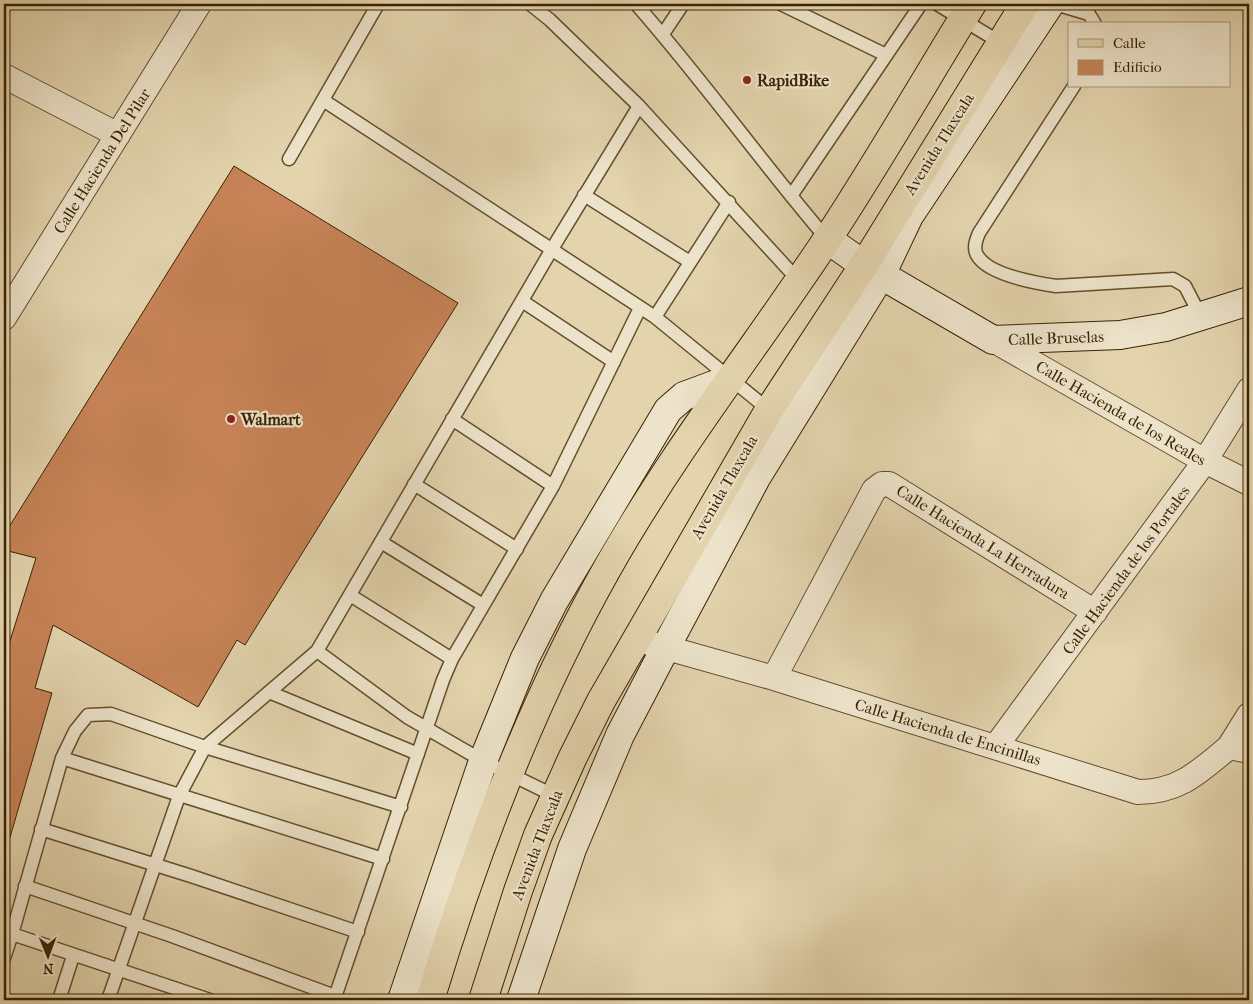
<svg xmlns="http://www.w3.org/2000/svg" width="1253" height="1004" viewBox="0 0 1253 1004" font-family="'IM FELL French Canon',serif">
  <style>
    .building { fill: #c78357; stroke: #392302 }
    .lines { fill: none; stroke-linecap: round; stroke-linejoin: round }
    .lane-casing { stroke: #644f2d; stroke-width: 15 }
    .street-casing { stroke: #644f2d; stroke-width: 26 }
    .secondary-casing { stroke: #392302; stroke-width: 30 }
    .primary-casing { stroke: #392302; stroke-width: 30 }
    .lane { stroke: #ede3ca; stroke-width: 12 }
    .street { stroke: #ede3ca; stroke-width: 24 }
    .secondary { stroke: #ede3ca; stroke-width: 28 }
    .primary { stroke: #e3d4ae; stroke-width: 28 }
    .poi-dot { fill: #8f2418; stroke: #ede3ca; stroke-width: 2 }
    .labels { text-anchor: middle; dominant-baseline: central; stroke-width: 4.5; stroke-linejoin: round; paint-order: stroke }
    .poi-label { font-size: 16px; font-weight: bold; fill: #392302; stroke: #ede3ca; text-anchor: start }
    .street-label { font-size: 16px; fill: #392302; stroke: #ede3ca }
  </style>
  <rect width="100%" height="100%" fill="#e3d4ae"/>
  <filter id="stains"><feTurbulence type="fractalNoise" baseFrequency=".004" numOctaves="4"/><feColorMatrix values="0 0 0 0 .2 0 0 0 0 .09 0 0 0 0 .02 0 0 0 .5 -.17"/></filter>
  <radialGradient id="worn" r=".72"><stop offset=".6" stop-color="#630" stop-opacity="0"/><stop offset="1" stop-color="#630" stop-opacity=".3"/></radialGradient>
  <path class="building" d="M234,166L458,303L245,645L237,640L198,707L53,625L35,688L52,693L4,858V660L36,558L4,550V535Z"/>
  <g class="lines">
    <defs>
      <path id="lane" d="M530,4L550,20L639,106
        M636,4C703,80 761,162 827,239
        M781,4L886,55
        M937,4L1001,43
        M1055,4L1089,14L1095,24
        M663,34L683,4
        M1074,86L979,233C976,240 973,248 977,255C988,275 1036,283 1056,286L1173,279L1185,286L1201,317
        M323,100L655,317L769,410
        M289,159L378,4
        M584,195L690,262
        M791,196L921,4
        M522,301L614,362
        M655,317L729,202
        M452,419L553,486
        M414,484L517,549
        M381,542L483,605
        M350,595L452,659
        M269,692L418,754
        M62,758L383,859
        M555,796L483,761L407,717L317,651L552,249L639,106L798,280
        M41,829L191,876L358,932
        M25,886L172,936L335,996
        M4,958L12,934
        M59,1000L73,956
        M108,1000L179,796L205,747L401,807
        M210,1000L12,934L62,758L75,731L88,715L111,714L205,747L317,651
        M334,1000L443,680L452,659L553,486L640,308"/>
      <path id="street" d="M4,76L118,135
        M4,318L199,4
        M993,340L1205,461L1249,483
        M649,643L774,678L1138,792C1179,792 1199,772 1229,747L1249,751
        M774,678L874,490L882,484H889L1095,612
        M996,746L1205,461L1249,390
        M1229,747L1249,715"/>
      <path id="secondary" d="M827,239L864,265L993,340L1120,335L1166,327L1249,301
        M402,1000L483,761L525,658L554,601L668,410L684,396L730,379
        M521,1000L572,849L620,735L666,647L756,478L881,275L909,216L1050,4"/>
      <path id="primary" d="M430,1000C475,851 531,703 608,567C673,452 755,348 828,238C878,162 924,82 972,4
        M483,1000L518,891L538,835L572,759L601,701L769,410L864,265L1025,4"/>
    </defs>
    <use href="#lane" class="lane-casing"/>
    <use href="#street" class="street-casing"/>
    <use href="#secondary" class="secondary-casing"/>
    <use href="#primary" class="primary-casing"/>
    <use href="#lane" class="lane"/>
    <use href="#street" class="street"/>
    <use href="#secondary" class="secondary"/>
    <use href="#primary" class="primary"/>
  </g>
  <g class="poi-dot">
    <circle cx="747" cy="80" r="5"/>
    <circle cx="231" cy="419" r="5"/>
  </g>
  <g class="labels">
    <g class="poi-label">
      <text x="757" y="80">RapidBike</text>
      <text x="241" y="419">Walmart</text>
    </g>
    <g class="street-label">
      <text transform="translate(939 144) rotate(-58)">Avenida Tlaxcala</text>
      <text transform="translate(102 161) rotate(-58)">Calle Hacienda Del Pilar</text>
      <text transform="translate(1056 338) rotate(-2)">Calle Bruselas</text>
      <text transform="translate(1121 413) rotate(30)">Calle Hacienda de los Reales</text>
      <text transform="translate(724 487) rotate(-60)">Avenida Tlaxcala</text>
      <text transform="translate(983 542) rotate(32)">Calle Hacienda La Herradura</text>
      <text transform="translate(1126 570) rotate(-54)">Calle Hacienda de los Portales</text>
      <text transform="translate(948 732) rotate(17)">Calle Hacienda de Encinillas</text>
      <text transform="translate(537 845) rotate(-69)">Avenida Tlaxcala</text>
    </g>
  </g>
  <rect width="1253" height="1004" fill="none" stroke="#e3d4ae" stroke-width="20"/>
  <rect x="5" y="5" width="1243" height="994" fill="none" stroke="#392302" stroke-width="2.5"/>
  <rect x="10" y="10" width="1233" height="984" fill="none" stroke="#392302"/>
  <rect x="1068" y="22" width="162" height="65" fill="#ede3ca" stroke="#a5967a"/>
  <rect x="1078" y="39" width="25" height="8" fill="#e3d4ae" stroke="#a5967a"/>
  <text x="1113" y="48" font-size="15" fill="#392302">Calle</text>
  <rect x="1078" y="60" width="25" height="15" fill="#c78357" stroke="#a5967a"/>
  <text x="1113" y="72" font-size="15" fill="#392302">Edificio</text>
  <g transform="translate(48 956) rotate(179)" stroke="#ede3ca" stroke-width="4" paint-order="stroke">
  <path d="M0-4L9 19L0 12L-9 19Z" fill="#392302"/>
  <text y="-8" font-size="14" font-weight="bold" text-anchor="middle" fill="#392302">N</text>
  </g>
  <rect width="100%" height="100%" filter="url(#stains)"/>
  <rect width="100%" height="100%" fill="url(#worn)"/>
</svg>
